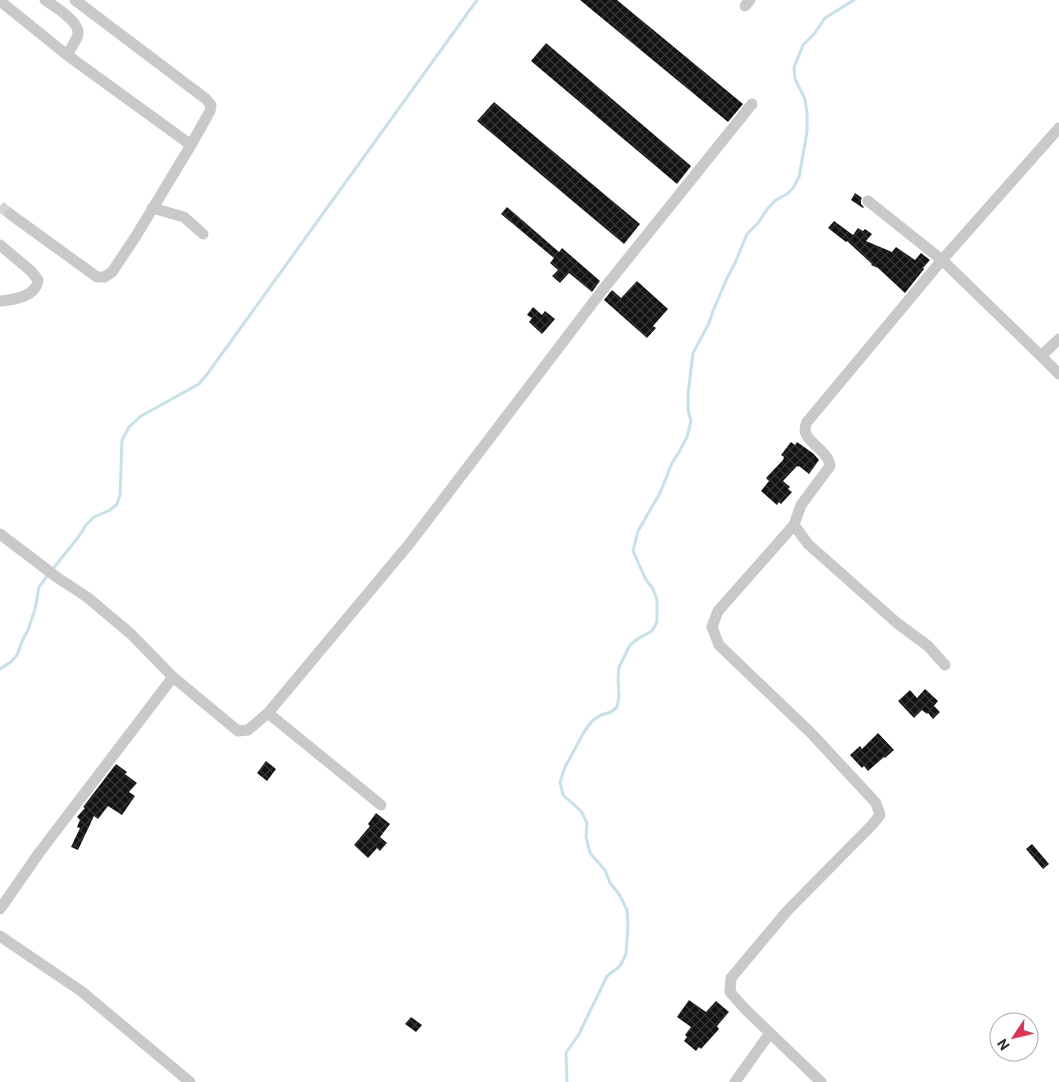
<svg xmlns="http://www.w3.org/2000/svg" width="1059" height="1082" viewBox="0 0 1059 1082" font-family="Roboto,sans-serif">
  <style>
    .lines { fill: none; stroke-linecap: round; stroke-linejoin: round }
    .stream { stroke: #c5e1e9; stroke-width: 3 }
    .building { fill: url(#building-cross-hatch) }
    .minor-tunnel { stroke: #d5d5d5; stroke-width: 11; stroke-dasharray: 11 5.5; stroke-linecap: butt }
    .minor { stroke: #c9c9c9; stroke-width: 11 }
  </style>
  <defs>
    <pattern id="building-cross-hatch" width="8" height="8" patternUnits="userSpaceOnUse" patternTransform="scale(1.25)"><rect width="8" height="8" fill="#131313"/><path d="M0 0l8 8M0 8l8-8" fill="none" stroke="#363636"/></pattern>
  </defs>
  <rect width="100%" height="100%" fill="#fff"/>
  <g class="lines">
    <path class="stream" d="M52,570L79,536L86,525L94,517L110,510L117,504L120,495L122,440L129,427L141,416L199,384L208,373L477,0
      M0,669L12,661L17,655L23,639L28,630L35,609L39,587L48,575
      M567,1082L566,1053L579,1034L607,976L620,966L626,954L628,925L627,910L619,894L610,883L605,870L590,853L586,837L587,823L581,811L563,795L560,782L565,767L584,732L592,721L601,715L611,712L617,707L619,697L618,677L619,667L630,645L639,638L652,631L657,622V600L653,589L645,578L633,551L638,531L660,493L672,463L679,452L687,437L691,421L688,410V394L693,353L709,323L713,311L727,278L735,263L747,234L758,223L768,208L776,200L787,194L793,188L799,177L807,132V113L805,99L795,79L794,67L803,45L814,34L825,18L854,0"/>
  </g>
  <path class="building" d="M580,0H617L743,104L728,122Z
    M546,43L691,166L677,184L531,61Z
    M494,102L640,224L624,244L477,121Z
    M855,193L862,198L861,200V204L864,207L863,208L851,200Z
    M507,207L559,252L562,248L600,281L592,292L569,273L560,283L552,276L558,270L550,263L554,258L501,214Z
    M834,221L853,235L858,228L863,231L865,229L872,234L866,241L892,252L896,247L915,260L921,253L930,260L923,268L924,269L905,293L878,268L871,265L872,264L847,241L846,242L828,228Z
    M637,281L668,309L653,326L656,328L647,338L604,300L612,290L621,298Z
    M533,307L542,315L545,311L555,319L542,334L529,322L532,318L527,315Z
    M791,442L795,445L797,442L814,454L819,460L809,474L799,466L798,467L797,466L783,481L790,487L788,489L792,492L781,504L779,502L777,505L761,491L769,481L766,478L783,460L784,457L781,455Z
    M925,689L938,701L934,706L940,712L933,719L928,713L927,714L922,710L914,718L898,701L910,690L917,698Z
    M878,733L894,750L885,758L884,757L868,771L864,766L862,768L850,755L860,746L862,749Z
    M266,761L276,769L267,781L257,773Z
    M116,764L127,772L125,774L137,783L129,792L135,796L122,815L108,806L98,819L94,816L78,850L71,847L80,828L77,827L80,820L77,817L85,808L83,807Z
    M376,813L390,824L380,837L387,843L380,851L377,848L368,858L354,845L370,826L368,824Z
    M1032,844L1049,864L1043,869L1026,849Z
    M689,1000L706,1012L716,1001L729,1012L717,1026L719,1029L701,1049L699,1047L696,1051L684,1041L687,1037L685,1035L691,1027L677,1017Z
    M411,1017L422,1025L416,1032L405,1024Z"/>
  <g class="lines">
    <path class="minor-tunnel" d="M0,206L10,214"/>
    <path class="minor" d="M45,0C54,6 80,22 78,34C77,40 70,49 67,55
      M0,1L67,55L191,145
      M745,6L750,0
      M868,201L942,260L1041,356L1059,374
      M152,208L184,217L203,234
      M10,214L97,277H104L112,272L136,236L191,145L210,111L211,105L206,99L75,0
      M0,245L31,271L38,280C38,281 36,288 35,288C28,298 11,300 0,301
      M1041,356L1059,339
      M794,525L718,611L712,627L719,645L811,733L876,803L880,815L872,825L788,910L731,978L730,992L744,1008L821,1082
      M0,534L58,578L87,597L131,634L173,677L238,731L248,730L268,713L410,543L601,292L752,104
      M945,665L928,646L897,623L808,544L794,525L801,505L830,466C828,447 797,441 807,422L942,260L1059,128
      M268,713L381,805
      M0,909L39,853L173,677
      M0,936L81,991L190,1082
      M735,1082L770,1033"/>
  </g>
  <g transform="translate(1014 1037) rotate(235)"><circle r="24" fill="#ffffff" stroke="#ababab"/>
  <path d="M0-4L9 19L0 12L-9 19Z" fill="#e03157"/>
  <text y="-8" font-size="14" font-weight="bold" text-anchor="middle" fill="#2c2c2c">N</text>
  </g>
</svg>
